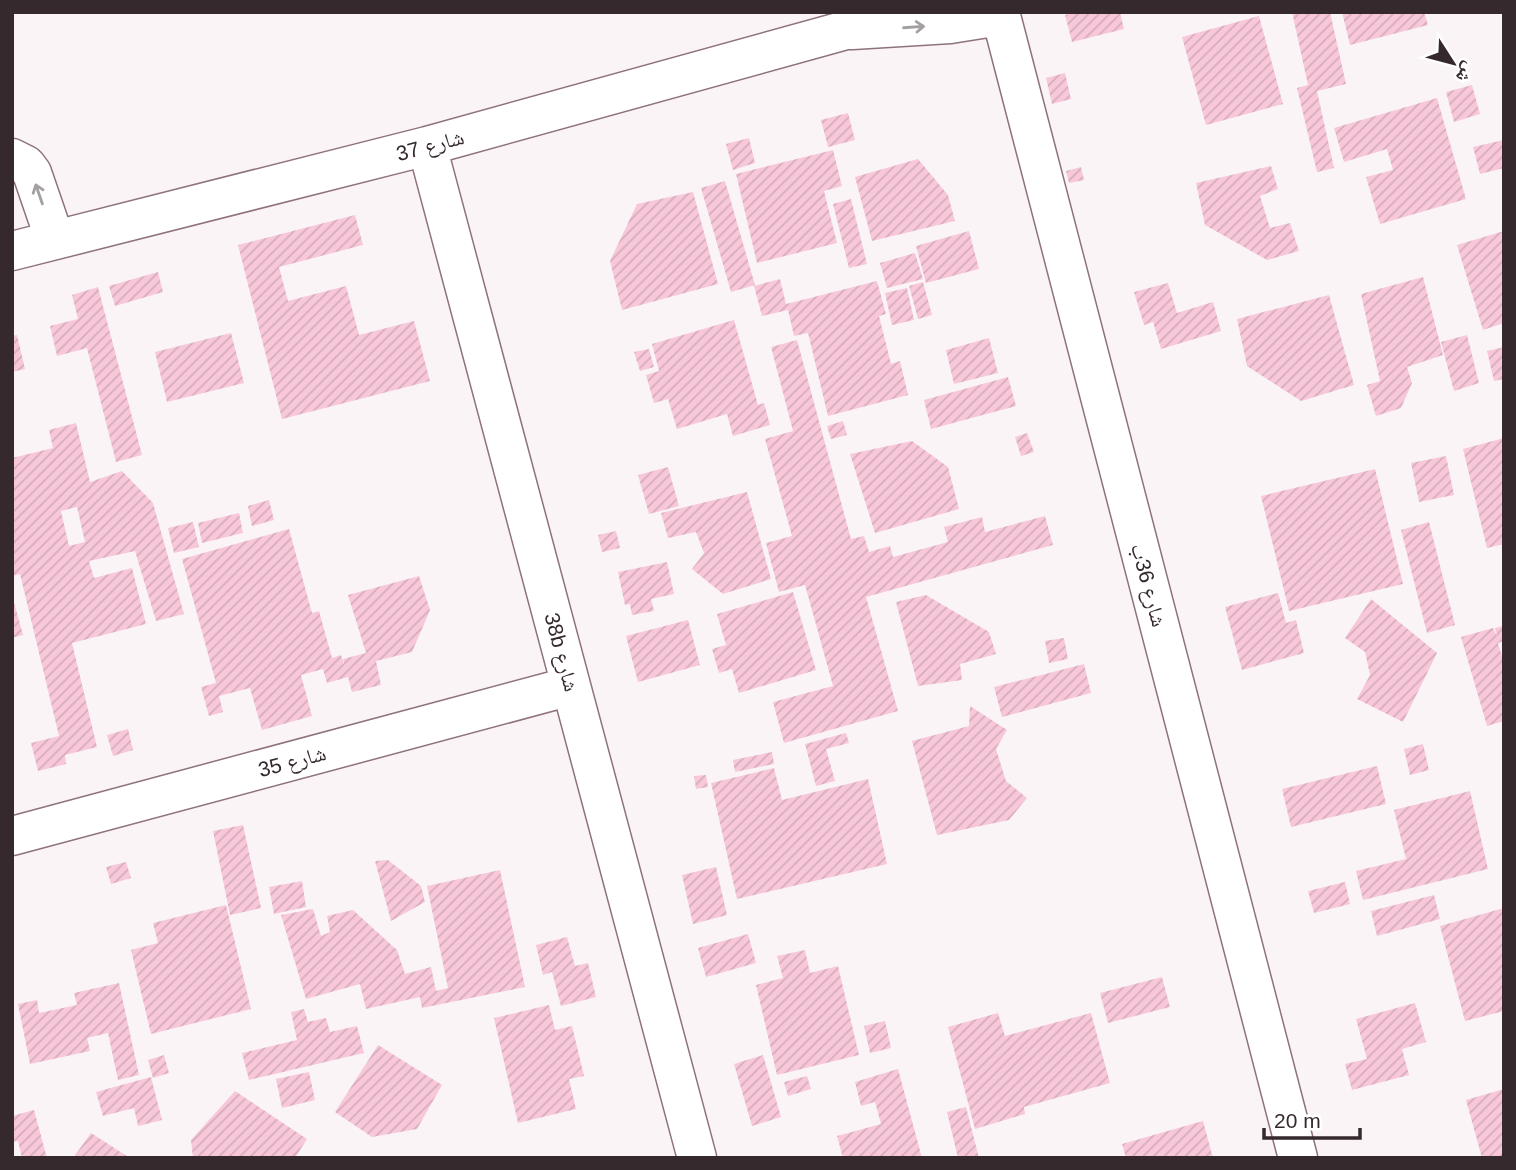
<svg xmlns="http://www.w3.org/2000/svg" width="1516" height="1170" viewBox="0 0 1516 1170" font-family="Arial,'Noto Naskh Arabic',sans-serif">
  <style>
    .building { fill: url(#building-hatch); fill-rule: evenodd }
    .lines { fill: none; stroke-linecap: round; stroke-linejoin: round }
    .minor-casing { stroke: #8e727d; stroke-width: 41 }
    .minor { stroke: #fff; stroke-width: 38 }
    .oneway { stroke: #a49fa0 }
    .labels { text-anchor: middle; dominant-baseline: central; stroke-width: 6; stroke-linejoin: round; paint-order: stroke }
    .street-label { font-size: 21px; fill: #35292d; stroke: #fff }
  </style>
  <defs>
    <pattern id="building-hatch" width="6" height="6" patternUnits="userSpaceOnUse" patternTransform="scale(1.75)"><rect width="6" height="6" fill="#f8c8da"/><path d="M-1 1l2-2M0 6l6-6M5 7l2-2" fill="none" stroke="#d5acbb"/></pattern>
  </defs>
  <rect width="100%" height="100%" fill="#fbf4f6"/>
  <path class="building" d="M1076,12H1120L1124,29L1072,42L1065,15Z
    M1292,12H1330L1346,84L1317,91L1334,168L1317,172L1297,88L1308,85Z
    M1342,12H1424L1428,25L1350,45Z
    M1259,16L1283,104L1206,125L1182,37Z
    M1065,73L1071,99L1052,104L1046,78Z
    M1472,85L1480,114L1454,122L1446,92Z
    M1437,98L1466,199L1380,224L1366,177L1393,170L1387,149L1344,162L1334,128Z
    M848,113L855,140L828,147L821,120Z
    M749,138L755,163L733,170L726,144Z
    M1504,140V168L1480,174L1473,147Z
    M833,150L842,186L824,191L837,243L757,263L736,174Z
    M918,159L948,195L955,221L872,241L855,177Z
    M1271,166L1278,189L1260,196L1270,228L1290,223L1299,251L1267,260L1205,225L1196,183Z
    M1081,167L1084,180L1069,183L1066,171Z
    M725,181L755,285L731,292L701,188Z
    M693,192L718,284L622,310L610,261L637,204Z
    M851,199L867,264L849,268L833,204Z
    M355,215L363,245L279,267L288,301L346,286L359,335L414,321L430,381L282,419L238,245Z
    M969,231L979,269L926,283L916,246Z
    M1504,231V323L1483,330L1457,245Z
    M915,253L923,279L887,288L880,263Z
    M158,272L163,292L115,306L109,286Z
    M1423,277L1443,355L1407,367L1412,383L1401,408L1376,416L1367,385L1380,381L1361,294Z
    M780,279L786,304L877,281L886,314L879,316L891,364L900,361L908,395L828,416L808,333L794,336L788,310L762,316L754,286Z
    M923,282L932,315L918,319L909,286Z
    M1168,283L1177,313L1213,302L1221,331L1161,349L1153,322L1144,325L1134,292Z
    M98,287L142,455L116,462L87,348L57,356L50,326L78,319L72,295Z
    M907,288L914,320L892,325L885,293Z
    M1329,295L1354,385L1301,401L1247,366L1237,319Z
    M734,320L758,405L764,403L770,425L733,436L727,414L677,429L668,399L654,403L646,375L659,371L652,344Z
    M231,333L244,383L167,402L155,352Z
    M17,335L25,369L12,372V336Z
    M1467,335L1479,383L1454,391L1441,342Z
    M989,338L998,373L954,384L946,350Z
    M797,340L851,539L864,536L869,552L890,546L893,557L948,542L944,527L982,517L985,532L1045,516L1053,545L866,597L898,711L784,743L773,702L833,686L805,585L779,592L766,543L792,536L765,439L793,431L771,347Z
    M1504,347V379L1494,381L1487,351Z
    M649,349L654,367L640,371L634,352Z
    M1008,377L1016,406L931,429L924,400Z
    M843,421L847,435L831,439L827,426Z
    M76,423L90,482L122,471L153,503L184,614L156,621L135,551L89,561L94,578L132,568L146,624L72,643L97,747L65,755L66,764L38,771L31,743L59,736L20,574L12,576V458L53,448L49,430ZM77,507L85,542L69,546L61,511Z
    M1027,433L1034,452L1021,456L1015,437Z
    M1504,438V544L1487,548L1463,449Z
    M912,441L948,467L959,509L875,533L850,454Z
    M1446,456L1454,495L1419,502L1411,463Z
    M668,467L679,506L649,514L638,475Z
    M1375,469L1403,584L1289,611L1261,496Z
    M747,492L771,579L723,594L692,569L704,553L696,532L668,538L661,513Z
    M269,500L274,520L252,526L248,506Z
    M239,513L243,533L202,543L198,523Z
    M193,522L199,547L174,553L168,528Z
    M1429,522L1455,625L1427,633L1401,530Z
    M289,529L312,613L319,611L332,658L341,655L345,668L343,659L366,653L348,595L419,576L430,610L412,652L376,661L381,685L352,692L348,677L327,683L323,669L301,675L312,716L262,730L250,688L219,696L223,712L209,716L201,687L216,683L182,559Z
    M616,531L620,548L602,552L598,535Z
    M667,562L674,594L651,599L654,611L632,615L630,604L625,605L618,572Z
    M793,592L816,670L739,693L732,669L719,673L712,649L726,645L717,614Z
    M1278,593L1286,623L1296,620L1304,653L1242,670L1225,607Z
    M12,595L23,635L12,638Z
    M926,595L989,632L996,654L960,664L962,680L918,686L896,602Z
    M1371,599L1437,653L1403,722L1357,699L1370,675L1365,652L1345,638Z
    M688,620L700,665L638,682L626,636Z
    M1503,626L1504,641L1498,643L1504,663V721L1487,726L1461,637L1493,628L1497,636L1495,628Z
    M1064,638L1068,659L1049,663L1045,641Z
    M1084,664L1091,693L1002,717L994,687Z
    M970,706L1007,730L996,749L1006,781L1027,798L1009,820L937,835L912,741L969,726Z
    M128,729L133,750L113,756L107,735Z
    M846,733L849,743L826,749L835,781L816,786L805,744Z
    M1423,744L1429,770L1410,775L1404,749Z
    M772,752L774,764L735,772L733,760Z
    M1377,766L1386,804L1291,827L1282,789Z
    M774,768L782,800L868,779L887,864L737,899L711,783Z
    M706,775L708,787L696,789L694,776Z
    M1470,791L1488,869L1363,900L1356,871L1406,859L1394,810Z
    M243,825L261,908L230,915L213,831Z
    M388,860L421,886L425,902L391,921L375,861Z
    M126,862L131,878L111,884L106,867Z
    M716,867L727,915L693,924L682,875Z
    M500,870L525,987L422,1008L420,997L366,1009L360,984L306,999L281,915L313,909L321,936L330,932L327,916L353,910L397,950L405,974L431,967L436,991L448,988L427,886Z
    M302,881L306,907L274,914L269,887Z
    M1345,882L1350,904L1314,913L1308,891Z
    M1434,895L1440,919L1377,936L1371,911Z
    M226,905L251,1009L151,1034L131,950L158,943L153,923Z
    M1504,908V1011L1465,1021L1440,926Z
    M748,934L756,963L706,977L698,948Z
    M567,937L575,966L588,963L596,997L561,1006L552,972L543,975L536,945Z
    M805,950L810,973L838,966L859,1055L777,1075L756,985L783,978L777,956Z
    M1162,977L1170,1007L1108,1023L1100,993Z
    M119,983L139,1075L118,1080L108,1033L87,1038L90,1051L30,1064L18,1004L37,1000L39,1013L77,1005L74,993Z
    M1415,1003L1426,1042L1402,1049L1409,1075L1352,1090L1345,1064L1367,1059L1356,1019Z
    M549,1005L555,1030L572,1026L584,1076L569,1079L576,1109L518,1123L494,1018Z
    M304,1009L308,1022L326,1018L330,1032L357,1026L364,1053L249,1080L242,1053L297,1040L291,1012Z
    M998,1013L1005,1036L1091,1013L1110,1083L1024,1107L1025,1114L975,1129L948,1027Z
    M885,1021L891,1048L870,1053L864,1026Z
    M378,1045L442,1085L417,1129L372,1137L335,1112Z
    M164,1055L169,1073L153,1078L148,1060Z
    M763,1055L781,1117L752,1126L734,1064Z
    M898,1069L922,1158H843L837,1136L881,1124L875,1102L861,1106L855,1082Z
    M309,1072L315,1100L282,1108L276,1079Z
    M807,1076L811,1089L788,1096L784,1082Z
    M151,1077L162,1120L138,1126L134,1108L103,1116L96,1092Z
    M1504,1089V1158H1482L1466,1100Z
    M235,1091L307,1139L295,1158H193L191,1140Z
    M966,1107L979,1158H958L947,1112Z
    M34,1110L47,1158H22L18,1141L12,1142V1116Z
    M1203,1121L1213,1158H1126L1122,1144Z
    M91,1133L130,1158H73Z"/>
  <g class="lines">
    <defs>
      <path id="minor" d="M1000,12L1298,1158
        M852,30L950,24L1000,16
        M427,146L697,1158
        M12,158L26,165L32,173L55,240
        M12,251L427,146L846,30L881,12
        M12,836L571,686"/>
    </defs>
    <use href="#minor" class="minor-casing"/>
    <use href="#minor" class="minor"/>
  </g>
  <defs><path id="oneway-shaft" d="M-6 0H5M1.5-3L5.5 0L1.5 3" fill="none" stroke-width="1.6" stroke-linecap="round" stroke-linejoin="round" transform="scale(1.75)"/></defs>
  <g class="oneway">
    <use href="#oneway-shaft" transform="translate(914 27) rotate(-4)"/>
    <use href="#oneway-shaft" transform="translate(39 194) rotate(-109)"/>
  </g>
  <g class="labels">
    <g class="street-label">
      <text transform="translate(430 145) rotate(-15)">شارع 37</text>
      <text transform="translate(1149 585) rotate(75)">شارع 36ب</text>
      <text transform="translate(562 652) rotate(75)">38b شارع</text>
      <text transform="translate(292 761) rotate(-15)">شارع 35</text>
    </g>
  </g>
  <rect width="1516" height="1170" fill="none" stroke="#35292d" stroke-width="28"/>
  <g transform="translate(1453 63) rotate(126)" stroke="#ffffff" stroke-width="5" paint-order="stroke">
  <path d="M0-5L12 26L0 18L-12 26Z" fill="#35292d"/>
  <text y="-10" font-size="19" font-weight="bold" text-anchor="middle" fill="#35292d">ش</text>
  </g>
  <path d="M1264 1128v10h96v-10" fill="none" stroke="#35292d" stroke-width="3.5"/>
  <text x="1274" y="1128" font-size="21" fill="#35292d" stroke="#ffffff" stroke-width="5" paint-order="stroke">20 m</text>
</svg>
